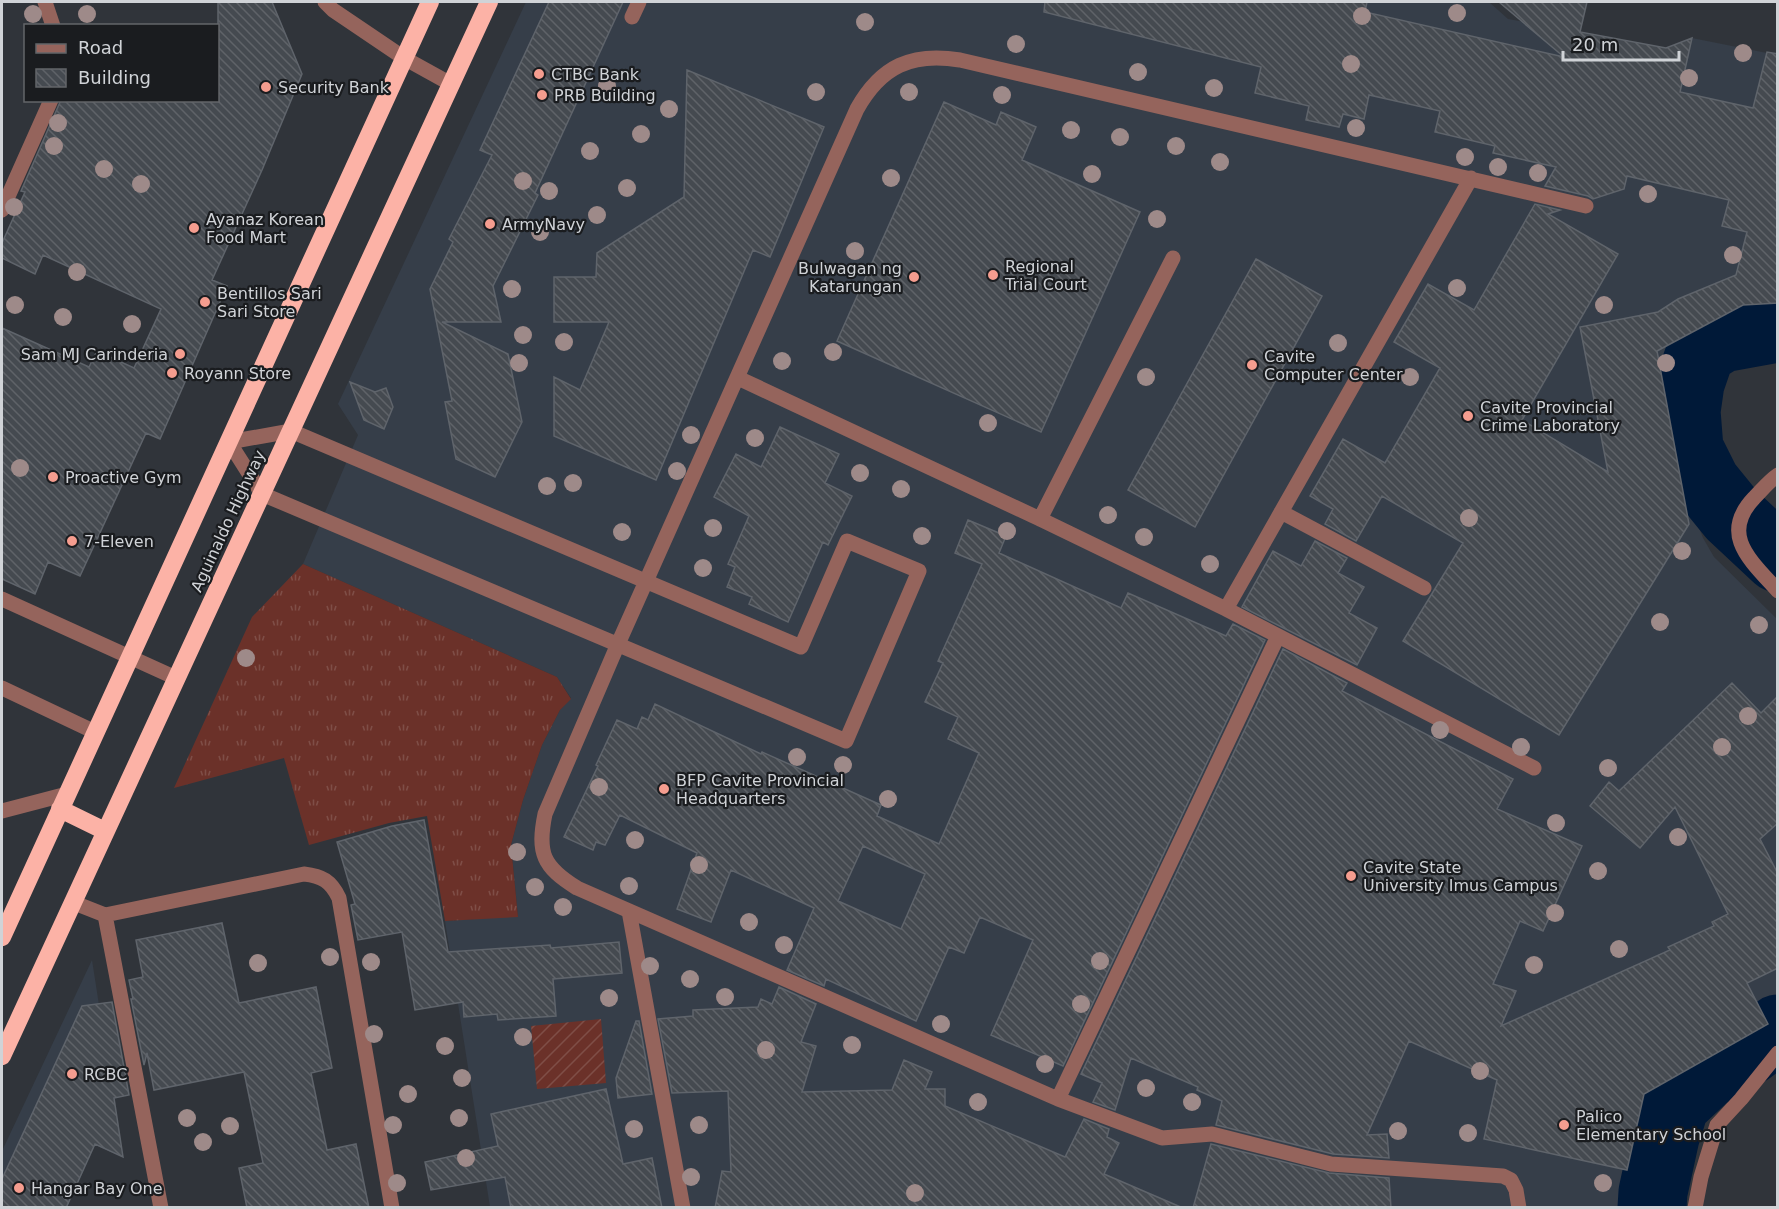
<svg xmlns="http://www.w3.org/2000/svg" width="1779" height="1209" viewBox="0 0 1779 1209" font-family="'DejaVu Sans',sans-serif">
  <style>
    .built { fill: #363e49 }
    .grass { fill: url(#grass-tufts) }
    .garden { fill: url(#garden-furrows) }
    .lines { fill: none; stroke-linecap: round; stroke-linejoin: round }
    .river { stroke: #001938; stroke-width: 69 }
    .building { fill: url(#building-back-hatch); stroke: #5f646b; stroke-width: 1.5; fill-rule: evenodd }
    .minor { stroke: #95645c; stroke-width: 15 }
    .highway { stroke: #fcb2a6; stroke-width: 18 }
    .tree { fill: #9e8a89 }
    .poi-dot { fill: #f59d8f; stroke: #1a1c1f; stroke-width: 2 }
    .labels { text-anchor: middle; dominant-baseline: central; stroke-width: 4.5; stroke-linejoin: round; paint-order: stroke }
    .poi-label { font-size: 16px; fill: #d0d3d7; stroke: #1a1c1f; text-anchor: start }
    .street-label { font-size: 16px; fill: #d0d3d7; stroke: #1a1c1f }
  </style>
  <defs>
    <pattern id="grass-tufts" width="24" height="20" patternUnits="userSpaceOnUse" patternTransform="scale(1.5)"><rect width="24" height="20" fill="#6b3129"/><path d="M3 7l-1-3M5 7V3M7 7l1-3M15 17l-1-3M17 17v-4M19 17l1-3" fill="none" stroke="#7f4e47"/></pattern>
    <pattern id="garden-furrows" width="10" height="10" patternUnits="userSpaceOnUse" patternTransform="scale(1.5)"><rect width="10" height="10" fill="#6b3129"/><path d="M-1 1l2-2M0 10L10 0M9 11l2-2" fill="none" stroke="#7f4e47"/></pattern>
    <pattern id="building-back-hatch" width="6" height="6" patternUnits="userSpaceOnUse" patternTransform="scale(1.5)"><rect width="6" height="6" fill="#454a50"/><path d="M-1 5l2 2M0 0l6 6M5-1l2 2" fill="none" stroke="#5f6368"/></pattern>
  </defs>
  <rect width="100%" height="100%" fill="#30343a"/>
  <path class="built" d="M526,2H1489L1508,19L1666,48L1692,38L1777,55V321L1719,330L1691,344L1679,380L1677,409L1678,439L1687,487L1695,517L1703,538L1714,557L1777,619V1019L1771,1027L1656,1092L1648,1102L1627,1171L1623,1207H490L445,921L518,916L511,845L523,800L542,745L560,710L571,698L557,677L303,564L358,435L338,404Z
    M92,960L120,1140L116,1154L95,1145L67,1207L2,1208V1151Z"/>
  <path class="grass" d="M303,564L557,677L571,699L560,710L542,745L523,800L511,845L518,917L445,921L427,816L389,823L309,845L284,758L174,788L252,617Z"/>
  <path class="garden" d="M601,1019L606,1083L537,1089L531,1026Z"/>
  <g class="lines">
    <path class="river" d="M1778,328L1722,338L1701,351L1690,383L1686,411L1689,449L1706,483L1732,515L1778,558
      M1652,1208L1653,1192L1665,1137L1675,1104L1706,1075L1750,1050L1778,1029"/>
  </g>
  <path class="building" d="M218,2H272L302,74L262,170L212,280L227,286L160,439L146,433L80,576L48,562L35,594L2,579V328L89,367L97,351L134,368L161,309L43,255L35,274L2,258V243L25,192L21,191L61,100H218Z
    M549,2H623L535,193L538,195L493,286L501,322H442L508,354L522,422L495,477L456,459L445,402L452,401L430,289L453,242L449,239L492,155L480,150Z
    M1045,2H1367L1365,12L1564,57L1499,2H1587L1580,32L1666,48L1692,38L1680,92L1753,108L1767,52L1778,54V303L1743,305L1657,351L1689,524L1559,735L1403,641L1463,543L1382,496L1356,541L1325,524L1333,509L1310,496L1343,439L1385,463L1440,368L1394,342L1428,284L1474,310L1535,204L1560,210L1548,214L1618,254L1522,420L1608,472L1580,327L1658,312L1678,299L1736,275L1747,232L1722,226L1729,200L1627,176L1624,189L1593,199L1588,196L1545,186L1556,167L1493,153L1495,146L1435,132L1440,111L1369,95L1364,119L1343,114L1339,127L1306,120L1309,106L1255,93L1261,67L1044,12Z
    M687,70L824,127L770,257L753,250L656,480L554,436V377L580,390L609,322H554V277H596L597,253L684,197Z
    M944,102L996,125L1001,112L1036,127L1022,160L1140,212L1041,432L837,341Z
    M1256,259L1322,296L1195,527L1128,490Z
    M350,382L375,392L386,388L393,407L384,429L364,420Z
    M780,427L839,454L825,483L852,496L828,545L823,542L788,622L749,604L752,597L727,587L735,567L728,564L749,516L714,497L736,454L761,467Z
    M968,520L1006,536L999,553L1121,608L1128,593L1226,636L1233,624L1265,640L1063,1066L991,1035L1033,940L980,917L964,953L949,947L916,1021L826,979L824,986L787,970L814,908L731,870L711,922L677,909L697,853L620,815L605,845L596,842L593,850L564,837L598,766L596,765L617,720L637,729L642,717L648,720L655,704L761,754L762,752L881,805L877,816L939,844L979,753L948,739L958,717L925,702L943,663L938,661L982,564L955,553ZM863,846L925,874L901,929L838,901Z
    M1315,541L1347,558L1338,573L1364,587L1349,613L1377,628L1357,665L1242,607L1273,551L1301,566Z
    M1283,649L1347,683L1342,691L1513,779L1497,809L1582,846L1543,931L1520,921L1493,984L1516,991L1501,1026L1670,950L1668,947L1714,926L1712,922L1728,914L1675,807L1640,848L1590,806L1609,782L1619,791L1732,683L1761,713L1778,696V823L1760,839L1778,874V968L1747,983L1768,1024L1644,1094L1627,1170L1484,1139L1497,1080L1409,1041L1367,1135L1387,1134L1389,1158L1333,1154L1216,1125L1222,1101L1197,1090L1198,1087L1131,1058L1115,1110L1093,1102L1102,1083L1081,1074Z
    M424,820L448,952L550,945L551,948L619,942L622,973L553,979L556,1016L498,1020L497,1014L464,1017L463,1002L415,1010L402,932L358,940L351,905L355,904L337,842L392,826Z
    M222,923L239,1003L316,987L332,1068L311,1073L327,1150L356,1144L369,1208H247L239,1168L263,1163L244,1072L154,1090L147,1053L144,1065L131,999H133L129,980L143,977L136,940Z
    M779,987L816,1004L801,1042L816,1046L802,1092L892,1090L904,1060L932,1072L925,1089H945V1106L1065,1157L1084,1119L1109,1129L1107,1137L1119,1143L1104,1174L1183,1208H715L722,1171L731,1172L728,1091L672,1093L658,1019L693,1016V1010L758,1007L761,999L772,1004Z
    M112,1002L129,1095L114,1098L123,1157L95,1144L66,1208H2V1179L82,1006Z
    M636,1021H639L652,1094L618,1098L616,1078Z
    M606,1089L623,1164L652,1158L662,1208H511L505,1177L431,1190L425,1162L498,1146L491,1114Z
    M1211,1144L1329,1173L1389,1178L1391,1208H1193Z"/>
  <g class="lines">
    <path class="minor" d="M45,2L53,26
      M325,2L333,10L404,58L451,84
      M632,17L639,2
      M2,210L51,100
      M738,378L1040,519L1226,609L1534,768
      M291,431L801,647L847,541L919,571L846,741L262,494L229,442Z
      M1778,475C1769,481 1762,490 1754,498C1719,535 1751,561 1778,591
      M1281,512L1424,588
      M1040,519L1173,258
      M2,599L176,678
      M1226,609L1471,178
      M2,688L95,732
      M2,811L67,794
      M72,902L105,915L304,874C322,876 331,881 339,898L392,1208
      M629,911L683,1208
      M105,915L161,1208
      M1058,1099L1278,636
      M1519,1208L1516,1190L1511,1180L1503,1176L1331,1164L1212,1134L1162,1138L1058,1099L577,888C543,867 537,853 545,814L618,644L857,109C881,66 912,52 960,60L1586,206
      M1695,1208L1701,1177L1717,1125L1741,1099L1778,1053"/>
    <path class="highway" d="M60,809L105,831
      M2,937L430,2
      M2,1056L489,2"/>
  </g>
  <g class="tree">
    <circle cx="1457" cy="13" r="9"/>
    <circle cx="33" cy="14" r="9"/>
    <circle cx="87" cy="14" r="9"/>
    <circle cx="1362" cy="16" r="9"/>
    <circle cx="865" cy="22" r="9"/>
    <circle cx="1016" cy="44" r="9"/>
    <circle cx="1743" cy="53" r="9"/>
    <circle cx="1351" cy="64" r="9"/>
    <circle cx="1138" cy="72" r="9"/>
    <circle cx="1689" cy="78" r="9"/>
    <circle cx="607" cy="86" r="9"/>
    <circle cx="1214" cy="88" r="9"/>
    <circle cx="816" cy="92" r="9"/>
    <circle cx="909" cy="92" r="9"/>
    <circle cx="1002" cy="95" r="9"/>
    <circle cx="669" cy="109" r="9"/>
    <circle cx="58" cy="123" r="9"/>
    <circle cx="1356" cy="128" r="9"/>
    <circle cx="1071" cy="130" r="9"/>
    <circle cx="641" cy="134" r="9"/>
    <circle cx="1120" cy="137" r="9"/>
    <circle cx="54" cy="146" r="9"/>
    <circle cx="1176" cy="146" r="9"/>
    <circle cx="590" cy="151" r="9"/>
    <circle cx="1465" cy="157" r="9"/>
    <circle cx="1220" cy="162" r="9"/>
    <circle cx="1498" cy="167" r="9"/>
    <circle cx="104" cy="169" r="9"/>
    <circle cx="1538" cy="173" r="9"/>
    <circle cx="1092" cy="174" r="9"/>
    <circle cx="891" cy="178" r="9"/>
    <circle cx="523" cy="181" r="9"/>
    <circle cx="141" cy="184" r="9"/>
    <circle cx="627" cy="188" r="9"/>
    <circle cx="549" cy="191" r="9"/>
    <circle cx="1648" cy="194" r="9"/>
    <circle cx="14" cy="207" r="9"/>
    <circle cx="597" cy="215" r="9"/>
    <circle cx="1157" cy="219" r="9"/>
    <circle cx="540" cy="232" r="9"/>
    <circle cx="855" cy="251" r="9"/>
    <circle cx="1733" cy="255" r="9"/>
    <circle cx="77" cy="272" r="9"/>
    <circle cx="1457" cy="288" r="9"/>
    <circle cx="512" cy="289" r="9"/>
    <circle cx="15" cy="305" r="9"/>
    <circle cx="1604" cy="305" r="9"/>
    <circle cx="63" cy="317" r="9"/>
    <circle cx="132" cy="324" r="9"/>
    <circle cx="523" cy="335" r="9"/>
    <circle cx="564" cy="342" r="9"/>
    <circle cx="1338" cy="343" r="9"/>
    <circle cx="833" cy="352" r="9"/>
    <circle cx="782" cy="361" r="9"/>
    <circle cx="519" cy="363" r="9"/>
    <circle cx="1666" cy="363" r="9"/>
    <circle cx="1146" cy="377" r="9"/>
    <circle cx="1410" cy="377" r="9"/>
    <circle cx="988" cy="423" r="9"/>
    <circle cx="691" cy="435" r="9"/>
    <circle cx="755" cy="438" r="9"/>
    <circle cx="20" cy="468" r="9"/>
    <circle cx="677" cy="471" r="9"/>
    <circle cx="860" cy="473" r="9"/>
    <circle cx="573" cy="483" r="9"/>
    <circle cx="547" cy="486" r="9"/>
    <circle cx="901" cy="489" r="9"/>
    <circle cx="1108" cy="515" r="9"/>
    <circle cx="1469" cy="518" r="9"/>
    <circle cx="713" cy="528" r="9"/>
    <circle cx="1007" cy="531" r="9"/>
    <circle cx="622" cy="532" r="9"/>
    <circle cx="922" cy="536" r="9"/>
    <circle cx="1144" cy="537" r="9"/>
    <circle cx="1682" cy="551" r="9"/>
    <circle cx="1210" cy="564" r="9"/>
    <circle cx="703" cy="568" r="9"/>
    <circle cx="1660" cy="622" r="9"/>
    <circle cx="1759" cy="625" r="9"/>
    <circle cx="246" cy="658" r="9"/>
    <circle cx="1748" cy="716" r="9"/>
    <circle cx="1440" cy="730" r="9"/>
    <circle cx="1521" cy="747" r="9"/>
    <circle cx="1722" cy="747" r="9"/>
    <circle cx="797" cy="757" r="9"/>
    <circle cx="843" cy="765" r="9"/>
    <circle cx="1608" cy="768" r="9"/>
    <circle cx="599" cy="787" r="9"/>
    <circle cx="888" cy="799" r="9"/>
    <circle cx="1556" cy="823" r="9"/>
    <circle cx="1678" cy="837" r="9"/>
    <circle cx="635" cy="840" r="9"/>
    <circle cx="517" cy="852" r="9"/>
    <circle cx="699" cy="865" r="9"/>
    <circle cx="1598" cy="871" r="9"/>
    <circle cx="629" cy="886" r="9"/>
    <circle cx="535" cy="887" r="9"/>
    <circle cx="563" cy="907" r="9"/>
    <circle cx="1555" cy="913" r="9"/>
    <circle cx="749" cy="922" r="9"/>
    <circle cx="784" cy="945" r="9"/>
    <circle cx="1619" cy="949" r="9"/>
    <circle cx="330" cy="957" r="9"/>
    <circle cx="1100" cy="961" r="9"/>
    <circle cx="371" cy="962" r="9"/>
    <circle cx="258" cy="963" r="9"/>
    <circle cx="1534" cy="965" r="9"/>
    <circle cx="650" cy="966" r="9"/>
    <circle cx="690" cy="979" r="9"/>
    <circle cx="725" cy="997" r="9"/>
    <circle cx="609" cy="998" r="9"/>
    <circle cx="1081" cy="1004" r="9"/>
    <circle cx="941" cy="1024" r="9"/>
    <circle cx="374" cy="1034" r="9"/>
    <circle cx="523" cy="1037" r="9"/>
    <circle cx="852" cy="1045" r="9"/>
    <circle cx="445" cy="1046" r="9"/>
    <circle cx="766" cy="1050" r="9"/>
    <circle cx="1045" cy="1064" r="9"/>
    <circle cx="1480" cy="1071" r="9"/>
    <circle cx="462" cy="1078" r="9"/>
    <circle cx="1146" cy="1088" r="9"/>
    <circle cx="408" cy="1094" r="9"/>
    <circle cx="978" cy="1102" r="9"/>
    <circle cx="1192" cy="1102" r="9"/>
    <circle cx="187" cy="1118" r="9"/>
    <circle cx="459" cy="1118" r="9"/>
    <circle cx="393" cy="1125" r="9"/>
    <circle cx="699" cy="1125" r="9"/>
    <circle cx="230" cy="1126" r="9"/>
    <circle cx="634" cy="1129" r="9"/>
    <circle cx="1398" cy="1131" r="9"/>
    <circle cx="1468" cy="1133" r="9"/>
    <circle cx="203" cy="1142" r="9"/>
    <circle cx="466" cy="1158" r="9"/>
    <circle cx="691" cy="1177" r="9"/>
    <circle cx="397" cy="1183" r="9"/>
    <circle cx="1603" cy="1183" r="9"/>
    <circle cx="915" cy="1193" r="9"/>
  </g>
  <g class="poi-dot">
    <circle cx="539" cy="74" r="6"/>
    <circle cx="266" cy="87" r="6"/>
    <circle cx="542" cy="95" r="6"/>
    <circle cx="490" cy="224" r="6"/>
    <circle cx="194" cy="228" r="6"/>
    <circle cx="993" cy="275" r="6"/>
    <circle cx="914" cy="277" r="6"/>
    <circle cx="205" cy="302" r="6"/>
    <circle cx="180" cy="354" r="6"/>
    <circle cx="1252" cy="365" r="6"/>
    <circle cx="172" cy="373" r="6"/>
    <circle cx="1468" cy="416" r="6"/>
    <circle cx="53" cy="477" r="6"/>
    <circle cx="72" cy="541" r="6"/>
    <circle cx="664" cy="789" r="6"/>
    <circle cx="1351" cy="876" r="6"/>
    <circle cx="72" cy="1074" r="6"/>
    <circle cx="1564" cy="1125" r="6"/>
    <circle cx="19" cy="1188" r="6"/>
  </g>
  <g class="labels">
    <g class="poi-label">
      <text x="551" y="74">CTBC Bank</text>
      <text x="278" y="87">Security Bank</text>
      <text x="554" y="95">PRB Building</text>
      <text x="206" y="219">Ayanaz Korean<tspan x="206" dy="18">Food Mart</tspan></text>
      <text x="502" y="224">ArmyNavy</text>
      <text x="1005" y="266">Regional<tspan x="1005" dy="18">Trial Court</tspan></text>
      <text x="902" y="268" text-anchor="end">Bulwagan ng<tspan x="902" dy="18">Katarungan</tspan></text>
      <text x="217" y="293">Bentillos Sari<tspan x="217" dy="18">Sari Store</tspan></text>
      <text x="168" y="354" text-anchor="end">Sam MJ Carinderia</text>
      <text x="1264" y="356">Cavite<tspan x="1264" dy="18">Computer Center</tspan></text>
      <text x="184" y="373">Royann Store</text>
      <text x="1480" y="407">Cavite Provincial<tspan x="1480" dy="18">Crime Laboratory</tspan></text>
      <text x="65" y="477">Proactive Gym</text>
      <text x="84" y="541">7-Eleven</text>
      <text x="676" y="780">BFP Cavite Provincial<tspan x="676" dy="18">Headquarters</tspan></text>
      <text x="1363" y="867">Cavite State<tspan x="1363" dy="18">University Imus Campus</tspan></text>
      <text x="84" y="1074">RCBC</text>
      <text x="1576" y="1116">Palico<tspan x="1576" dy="18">Elementary School</tspan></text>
      <text x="31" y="1188">Hangar Bay One</text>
    </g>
    <g class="street-label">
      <text transform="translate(228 521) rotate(-65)">Aguinaldo Highway</text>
    </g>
  </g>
  <rect width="1779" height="1209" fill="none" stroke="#d0d3d7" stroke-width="6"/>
  <rect x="24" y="24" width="195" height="78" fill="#1a1c1f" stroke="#636569" stroke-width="1.5"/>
  <rect x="36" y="44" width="30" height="9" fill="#95645c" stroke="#636569" stroke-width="1.5"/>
  <text x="78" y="54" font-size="18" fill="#d0d3d7">Road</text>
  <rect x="36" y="69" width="30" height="18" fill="url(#building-back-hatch)" stroke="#636569" stroke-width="1.5"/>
  <text x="78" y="84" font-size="18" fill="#d0d3d7">Building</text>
  <path d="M1563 51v9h116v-9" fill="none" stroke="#d0d3d7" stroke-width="3"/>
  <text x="1572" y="51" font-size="18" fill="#d0d3d7" stroke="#1a1c1f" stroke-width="4.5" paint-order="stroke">20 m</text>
</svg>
